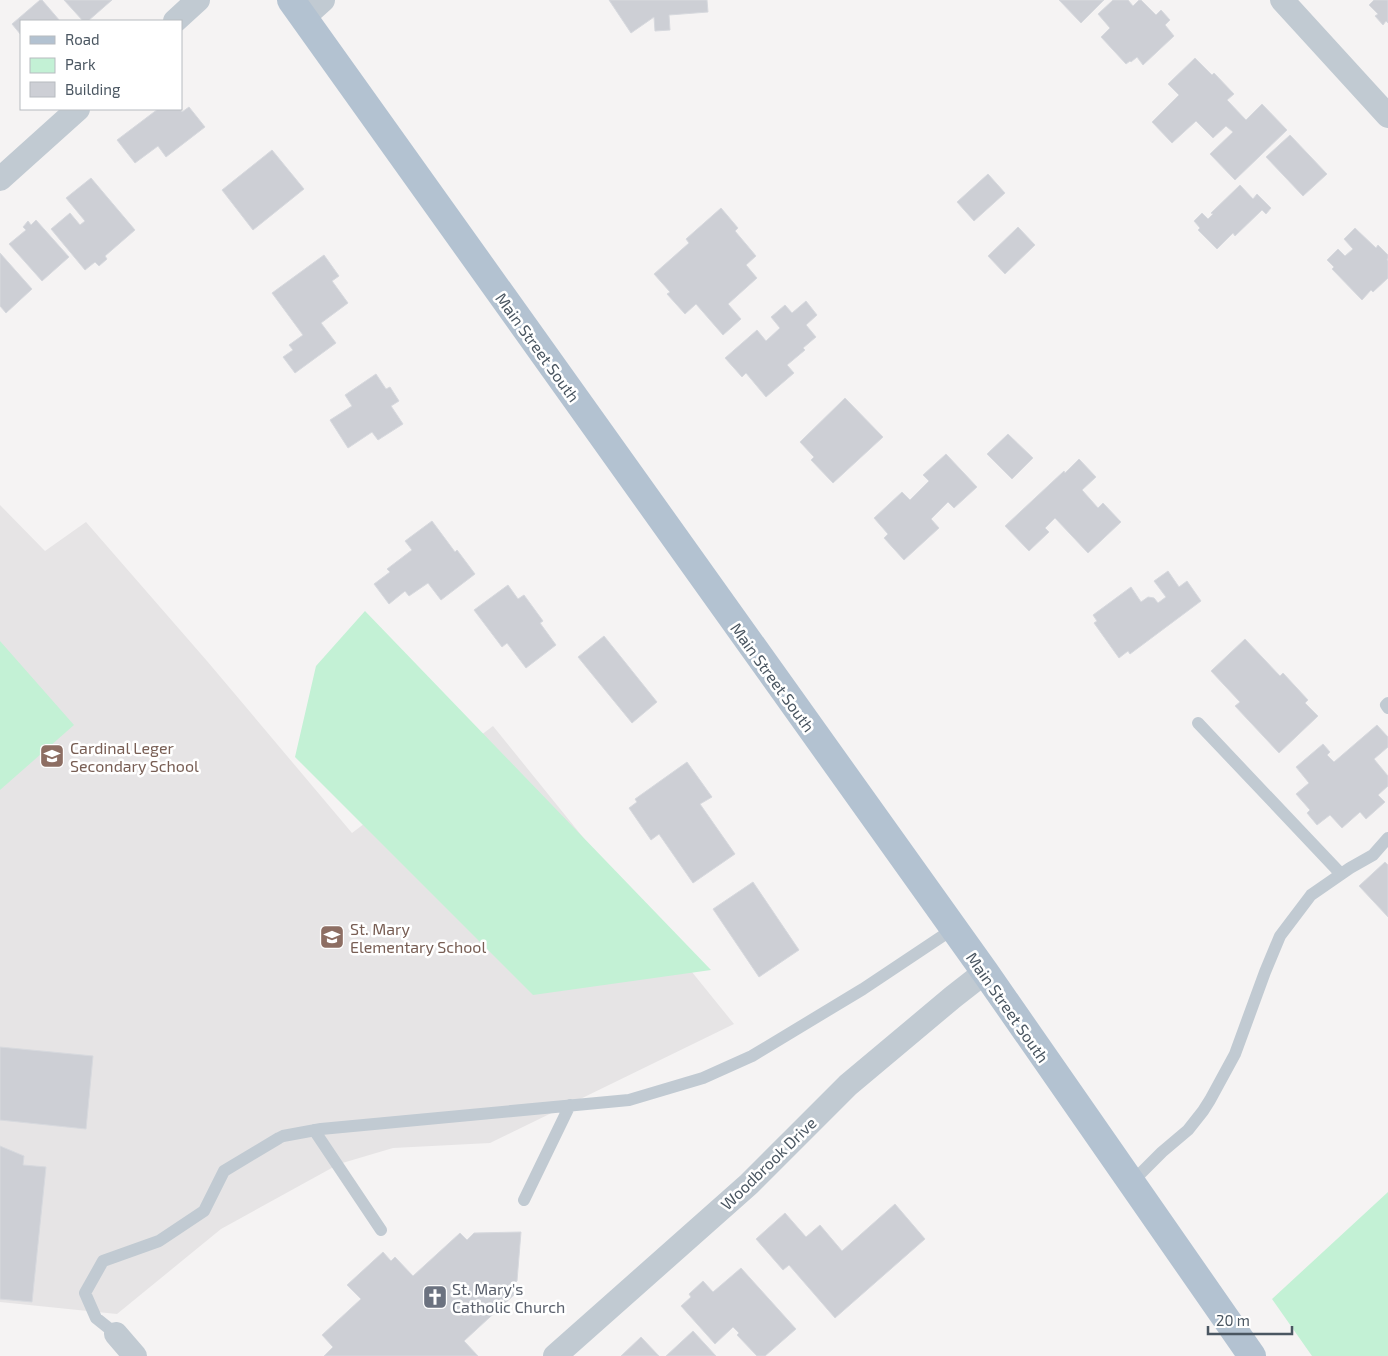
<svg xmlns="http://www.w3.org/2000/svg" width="1388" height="1356" viewBox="0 0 1388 1356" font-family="'Exo 2',sans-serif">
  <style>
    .education { fill: #e6e4e5 }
    .green { fill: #c3f1d5 }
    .building { fill: #cdcfd5; stroke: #d7d9de }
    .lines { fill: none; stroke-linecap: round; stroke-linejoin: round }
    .lane { stroke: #c1cad2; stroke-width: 12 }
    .street { stroke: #c1cad2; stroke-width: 24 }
    .primary { stroke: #b3c2d1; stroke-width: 28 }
    .labels { text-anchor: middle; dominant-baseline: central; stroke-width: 5; stroke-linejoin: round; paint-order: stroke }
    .street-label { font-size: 16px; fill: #4a5661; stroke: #fff }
    .education-label { font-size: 16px; fill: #785e54; stroke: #fff; text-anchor: start }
    .worship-label { font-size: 16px; fill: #5b616d; stroke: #fff; text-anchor: start }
  </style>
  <rect width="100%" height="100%" fill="#f5f3f3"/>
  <path class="education" d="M0,505L45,551L86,522L207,661L352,833L493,726L734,1024L490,1143L393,1148L339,1164L221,1229L117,1314L0,1302Z"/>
  <path class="green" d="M365,611L711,970L533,995L295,757L316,666Z
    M0,641L74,725L0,790Z
    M1388,1192V1356H1312L1272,1299Z"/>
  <path class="building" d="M40,0H42L60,21H21V35L12,24Z
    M64,0H112L88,21H83Z
    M609,0H707L708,12L669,15L670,30L655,31L654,17L631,33Z
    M1059,0H1104L1081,23Z
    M1113,0H1128L1133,6L1139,0H1141L1156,15L1161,10L1170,20L1165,25L1174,36L1143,65L1137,57L1131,62L1130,61L1126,64L1101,37L1110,28L1098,14Z
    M1374,0H1388V23L1386,21L1383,25L1375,16L1378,14L1369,5Z
    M1195,58L1212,75L1214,73L1234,94L1227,100L1246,120L1262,104L1287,130L1235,180L1210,154L1233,132L1226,126L1213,138L1196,121L1172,143L1152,122L1179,95L1168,84Z
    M189,107L205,127L166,157L158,146L135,163L117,140L158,109H180L182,112Z
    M1290,135L1327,174L1303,196L1266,157Z
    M272,150L304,189L253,230L222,190Z
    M988,174L1005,193L974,221L957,202Z
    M91,178L135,230L105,256L107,259L99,266L95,262L85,270L51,229L70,213L80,225L85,221L66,198Z
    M1240,185L1253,199L1257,194L1271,208L1266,214L1262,210L1235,236L1233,233L1217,249L1198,230L1200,228L1194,221L1202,213L1208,219L1213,214L1211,213Z
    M721,208L738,228L735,231L756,256L746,265L757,278L728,304L741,319L723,335L696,304L685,314L667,294L670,292L654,274L689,243L686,239Z
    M36,220L69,257L42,281L9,244L26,230L23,227L28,221L31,225Z
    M1018,227L1035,245L1005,274L988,256Z
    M1355,228L1376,248L1378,245L1388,255V258L1387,260L1388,261V278L1373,292L1371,290L1362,300L1332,269L1334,267L1327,260L1338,249L1345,256L1353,249L1344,239Z
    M0,253L32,289L6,313L0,306Z
    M324,255L339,276L332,281L348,303L321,323L336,343L295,373L283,357L293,350L289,345L303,335L272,293Z
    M806,301L817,315L806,325L816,337L803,348L805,350L787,365L794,373L766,397L746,373L742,377L725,358L757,330L766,341L780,328L771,317L785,305L792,313Z
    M376,374L386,389L390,387L399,401L391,406L403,424L378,440L372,432L348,448L330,420L352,406L345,395Z
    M845,398L883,437L833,483L811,460L814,457L800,442Z
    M1008,434L1033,458L1012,479L987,454Z
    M946,454L977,487L954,508L948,502L931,519L939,528L904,560L884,538L888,534L874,518L902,492L910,500L929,481L923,475Z
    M1079,459L1096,477L1082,490L1098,508L1103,503L1121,522L1088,553L1055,518L1045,528L1049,532L1029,551L1005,526L1064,471L1065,473Z
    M432,521L455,552L457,550L475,574L441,600L428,583L409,596L405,591L389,604L374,584L390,572L387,569L412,550L405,541Z
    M1168,571L1179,587L1187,581L1201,601L1130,654L1128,651L1119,658L1094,623L1097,621L1093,615L1131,587L1141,602L1148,597L1154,598L1158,603L1166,597L1154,581Z
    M508,585L518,599L524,595L543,621L540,623L556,645L526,668L507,643L502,647L474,610Z
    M604,636L657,702L632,723L578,657Z
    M1245,639L1280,676L1283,673L1308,700L1305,703L1318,716L1279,753L1235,706L1240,702L1211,671Z
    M1377,725L1388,737V747L1374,759L1388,776V786L1378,795L1385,802L1366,819L1360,812L1342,828L1330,815L1317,825L1307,813L1310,810L1296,794L1309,783L1296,767L1323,744L1330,752L1327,755L1334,762Z
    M687,762L712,797L700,804L735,854L693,883L659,834L651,840L629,808L637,802L635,799Z
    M1385,862L1388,865V917L1359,886Z
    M753,882L799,950L759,977L713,909Z
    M0,1047L93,1056L86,1129L0,1120Z
    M0,1146L24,1156L23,1165L46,1167L32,1302L0,1299Z
    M895,1204L925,1239L835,1318L789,1265L783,1270L756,1239L785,1213L806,1237L820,1225L842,1251Z
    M521,1232L517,1281L509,1288L515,1294L464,1341L478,1356H324L333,1347L322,1335L361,1299L347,1285L383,1252L391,1261L395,1257L413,1276L460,1233L467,1240L474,1233Z
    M741,1268L796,1329L765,1356H757L737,1335L739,1333L733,1327L715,1344L681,1306L691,1297L689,1294L703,1281L713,1292Z
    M693,1331L716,1356H666Z
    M641,1337L659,1356H621Z"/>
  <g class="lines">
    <path class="lane" d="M1388,703L1386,705L1388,708
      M1198,723L1341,874
      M314,1130L381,1230
      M1131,1183L1162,1152L1188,1130L1203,1111L1210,1100L1235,1054L1265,972L1280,936L1311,895L1350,868L1373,855L1388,838
      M524,1200L570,1105
      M116,1334L96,1318L85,1293L103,1261L159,1241L204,1211L224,1171L279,1138L283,1136L321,1129L629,1100L703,1078L752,1056L863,989L953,929"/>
    <path class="street" d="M1282,0L1388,116
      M303,18L323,0
      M175,21L198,0
      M0,179L78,109
      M116,1334L135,1356
      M555,1356L749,1184L848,1085L953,997L985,972"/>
    <path class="primary" d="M291,0L985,972L1252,1356"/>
  </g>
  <defs>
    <symbol id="school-square" viewBox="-11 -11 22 22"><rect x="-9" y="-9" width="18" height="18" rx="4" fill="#8d6e63" stroke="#fff"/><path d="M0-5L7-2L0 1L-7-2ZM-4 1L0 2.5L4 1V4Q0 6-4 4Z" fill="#fff"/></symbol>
    <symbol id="church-square" viewBox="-11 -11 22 22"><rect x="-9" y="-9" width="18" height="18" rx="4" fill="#6b7280" stroke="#fff"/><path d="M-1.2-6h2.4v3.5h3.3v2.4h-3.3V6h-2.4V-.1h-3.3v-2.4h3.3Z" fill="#fff"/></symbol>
  </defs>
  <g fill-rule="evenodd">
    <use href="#school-square" x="38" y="742" width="28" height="28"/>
    <use href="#school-square" x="318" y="923" width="28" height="28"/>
    <use href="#church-square" x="421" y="1283" width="28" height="28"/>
  </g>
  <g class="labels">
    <g class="street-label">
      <text transform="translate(538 347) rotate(54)">Main Street South</text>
      <text transform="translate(773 677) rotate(54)">Main Street South</text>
      <text transform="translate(1008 1007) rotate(55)">Main Street South</text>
      <text transform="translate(768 1163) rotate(-44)">Woodbrook Drive</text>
    </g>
    <g class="education-label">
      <text x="70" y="747">Cardinal Leger<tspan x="70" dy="18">Secondary School</tspan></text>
      <text x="350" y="928">St. Mary<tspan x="350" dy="18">Elementary School</tspan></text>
    </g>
    <g class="worship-label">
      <text x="452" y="1288">St. Mary's<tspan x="452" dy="18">Catholic Church</tspan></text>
    </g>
  </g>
  <rect x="20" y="20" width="162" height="90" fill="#ffffff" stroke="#b7bbc0"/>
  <rect x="30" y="36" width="25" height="8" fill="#b3c2d1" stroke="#b7bbc0"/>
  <text x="65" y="45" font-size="15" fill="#4a5661">Road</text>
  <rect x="30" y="58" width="25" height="15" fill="#c3f1d5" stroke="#b7bbc0"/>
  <text x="65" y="70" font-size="15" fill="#4a5661">Park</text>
  <rect x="30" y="82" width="25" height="15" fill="#cdcfd5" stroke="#b7bbc0"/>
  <text x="65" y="95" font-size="15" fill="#4a5661">Building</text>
  <path d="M1208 1326v8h84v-8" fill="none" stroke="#4a5661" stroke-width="2.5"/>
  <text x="1216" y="1326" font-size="15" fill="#4a5661" stroke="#ffffff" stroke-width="4" paint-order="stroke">20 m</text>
</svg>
